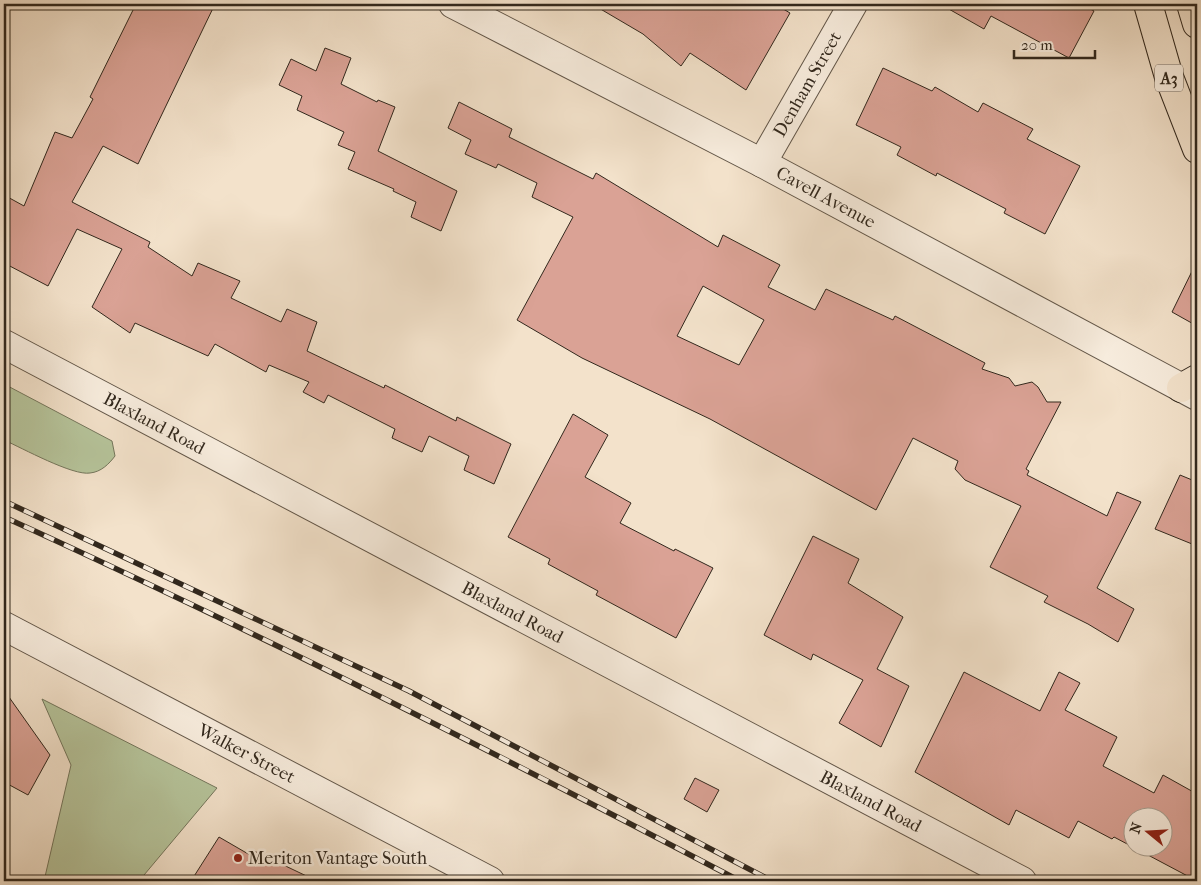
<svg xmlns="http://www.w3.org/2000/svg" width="1201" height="885" viewBox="0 0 1201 885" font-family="'IM FELL French Canon',serif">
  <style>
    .green { fill: #b6c49b; stroke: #74765c }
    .building { fill: #daa295; stroke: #32281d; fill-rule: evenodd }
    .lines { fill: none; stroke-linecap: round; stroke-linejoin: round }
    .minor-casing { stroke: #625648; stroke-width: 30 }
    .highway-casing { stroke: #32281d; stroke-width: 30 }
    .minor { stroke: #f7ecdd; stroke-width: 28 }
    .highway { stroke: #f3e2cb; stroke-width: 28 }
    .rail-casing { stroke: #32281d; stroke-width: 5.5 }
    .rail { stroke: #f7ecdd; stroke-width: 4; stroke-dasharray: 11; stroke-linecap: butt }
    .poi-dot { fill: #8f2418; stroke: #f7ecdd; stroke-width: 2 }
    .labels { text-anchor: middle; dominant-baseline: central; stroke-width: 5; stroke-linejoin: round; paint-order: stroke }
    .shield { fill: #f7ecdd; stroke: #6d6357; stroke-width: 1 }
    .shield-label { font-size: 16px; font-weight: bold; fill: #32281d }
    .street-label { font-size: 18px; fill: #32281d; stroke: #f7ecdd }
    .poi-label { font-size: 18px; fill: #32281d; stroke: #f7ecdd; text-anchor: start }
  </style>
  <rect width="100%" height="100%" fill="#f3e2cb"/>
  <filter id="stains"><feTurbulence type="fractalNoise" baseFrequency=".004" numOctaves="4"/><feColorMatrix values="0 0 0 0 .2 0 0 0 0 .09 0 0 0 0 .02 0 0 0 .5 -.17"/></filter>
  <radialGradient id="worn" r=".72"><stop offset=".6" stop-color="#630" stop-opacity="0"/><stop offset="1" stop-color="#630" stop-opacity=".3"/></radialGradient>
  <path class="green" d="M4,384L112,441L115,456C109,464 101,472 90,473C73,476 22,448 4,440Z
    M42,699L217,788L139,881H44L71,765Z"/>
  <path class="building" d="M136,4H215L138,164L103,146L72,202L150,242L148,247L192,276L198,263L240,281L231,298L281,322L287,309L317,322L307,351L384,388L385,385L456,421L457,417L511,444L494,484L464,470L469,456L429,436L422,452L392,438L395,429L328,395L324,403L303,392L309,382L269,365L266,372L215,344L208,356L135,323L130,333L92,307L122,249L77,229L48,286L4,263V195L24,206L55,132L72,138L93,99L90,97Z
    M592,4H775L790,13L746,90L690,53L681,66L643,34Z
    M940,4H1081L1094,11L1069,58L991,16L984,29Z
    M325,48L351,58L341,84L377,102L378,100L395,107L378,151L457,191L441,231L411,217L416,202L393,191L394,189L348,169L355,152L338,145L344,132L297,110L302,96L279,85L291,59L316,71Z
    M883,68L932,91L935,87L978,112L983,103L1033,129L1027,139L1080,166L1045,234L1004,213L1006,209L937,173L936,176L897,155L901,147L856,125Z
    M459,102L512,129L509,137L593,179L596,173L718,247L723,235L780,265L768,287L815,310L826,289L893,320L895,316L985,363L982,369L1009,378L1015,386L1032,382L1038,387L1047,402H1061L1026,469L1029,471L1027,475L1107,516L1117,492L1141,502L1097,588L1134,609L1118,642L1088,624L1044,602L1048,596L990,567L1021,506L965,480L955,469L958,461L913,438L876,510L710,419L582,358L517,320L573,217L532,197L537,183L498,164L496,168L465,154L471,140L448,128ZM703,286L764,320L739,365L677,336Z
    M1197,261V326L1172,312Z
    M573,414L608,435L585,477L631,503L620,523L674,551L675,549L713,568L676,638L596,595L598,591L548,564L550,559L508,537Z
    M1180,475L1197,482V546L1155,529Z
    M813,536L859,559L848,583L903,617L877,669L909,686L881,747L839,723L863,680L813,654L811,660L764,635Z
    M964,672L1040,711L1059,672L1080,683L1065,710L1117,737L1103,766L1154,793L1163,775L1197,794V881L1114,837L1112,839L1078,821L1069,838L1016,810L1009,825L915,772ZM1134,818H1164V848H1134Z
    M4,690L50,755L28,795L4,782Z
    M695,778L719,790L707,812L684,799Z
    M219,837L250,855L254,851L317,881H191Z"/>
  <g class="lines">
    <defs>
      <g id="minor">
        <path id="s1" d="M453,4L762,163L1197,396"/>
        <path id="s2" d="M762,163L853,4"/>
        <path id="s3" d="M4,344L1022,881"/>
        <path id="s4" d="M4,626L490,881"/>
      </g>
      <path id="highway" d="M1148,4L1169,77L1197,149
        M1191,4L1197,24
        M1181,388L1197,379"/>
    </defs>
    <use href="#minor" class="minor-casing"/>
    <use href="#highway" class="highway-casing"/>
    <use href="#minor" class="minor"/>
    <use href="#highway" class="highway"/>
    <defs>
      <path id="rail" d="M4,501L409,691L772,881
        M4,517C253,630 498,754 740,881"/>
    </defs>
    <use href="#rail" class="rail-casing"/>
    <use href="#rail" class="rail"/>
  </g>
  <circle class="poi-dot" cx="238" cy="858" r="5"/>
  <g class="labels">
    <rect class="shield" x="1155" y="64.5" width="28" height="27" rx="4"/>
    <g class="shield-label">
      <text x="1169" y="78">A3</text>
    </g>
    <g class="street-label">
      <text stroke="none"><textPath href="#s2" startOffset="91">Denham Street</textPath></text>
      <text stroke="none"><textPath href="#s1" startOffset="420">Cavell Avenue</textPath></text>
      <text stroke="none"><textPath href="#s3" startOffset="170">Blaxland Road</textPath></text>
      <text stroke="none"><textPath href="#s3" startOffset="575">Blaxland Road</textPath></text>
      <text stroke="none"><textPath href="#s4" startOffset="274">Walker Street</textPath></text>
      <text stroke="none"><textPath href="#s3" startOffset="980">Blaxland Road</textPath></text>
    </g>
    <g class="poi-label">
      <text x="248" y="858">Meriton Vantage South</text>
    </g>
  </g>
  <rect width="1201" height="885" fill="none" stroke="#f3e2cb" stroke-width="20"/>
  <rect x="5" y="5" width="1191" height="875" fill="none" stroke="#32281d" stroke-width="2.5"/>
  <rect x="10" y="10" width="1181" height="865" fill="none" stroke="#32281d"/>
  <g transform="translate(1148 832) rotate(288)"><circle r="24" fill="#f7ecdd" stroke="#a89e90"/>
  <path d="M0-4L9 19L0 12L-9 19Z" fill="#8f2418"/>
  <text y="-8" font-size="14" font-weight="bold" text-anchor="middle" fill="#32281d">N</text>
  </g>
  <path d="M1014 50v8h81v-8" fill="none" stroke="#32281d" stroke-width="2.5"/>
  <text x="1021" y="50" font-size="15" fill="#32281d" stroke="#f7ecdd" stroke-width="4" paint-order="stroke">20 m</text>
  <rect width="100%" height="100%" filter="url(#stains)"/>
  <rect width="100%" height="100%" fill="url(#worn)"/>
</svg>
